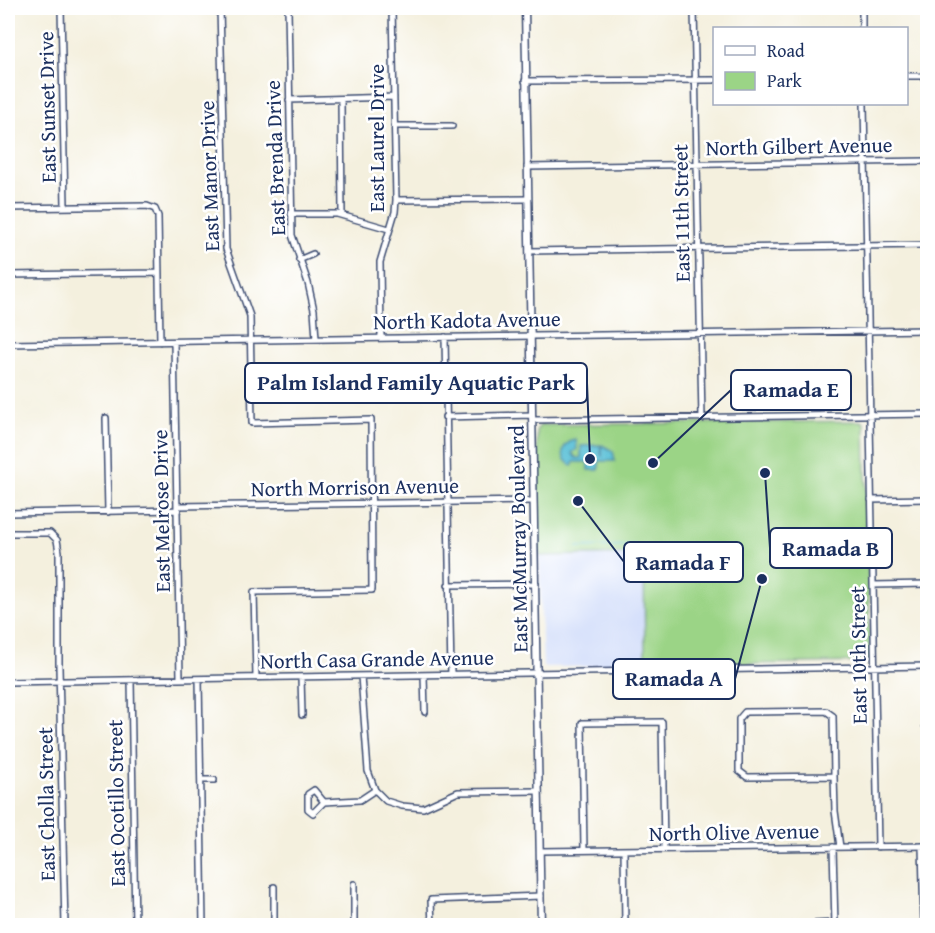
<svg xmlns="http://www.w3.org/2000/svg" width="935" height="933" viewBox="0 0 935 933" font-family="'Gentium Book Plus',serif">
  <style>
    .built { fill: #cedafa }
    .green { fill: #9bd486; stroke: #5b8272; stroke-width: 1.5 }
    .water { fill: #59c0d7; stroke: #3a789a; stroke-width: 1.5 }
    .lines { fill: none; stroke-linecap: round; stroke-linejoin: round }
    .stream { stroke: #59c0d7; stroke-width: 1.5 }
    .minor-casing { stroke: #3c4c71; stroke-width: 8 }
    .tertiary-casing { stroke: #3c4c71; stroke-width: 9 }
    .minor { stroke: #fff; stroke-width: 5 }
    .tertiary { stroke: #fff; stroke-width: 6 }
    .labels { text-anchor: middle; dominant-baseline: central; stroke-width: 5; stroke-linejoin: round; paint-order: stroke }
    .street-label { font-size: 21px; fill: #1b2f5e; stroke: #fff }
    .leader { fill: none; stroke: #1b2f5e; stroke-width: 2 }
    .callout-dot { fill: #1b2f5e; stroke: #fff; stroke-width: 2 }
    .callout { fill: #fff; stroke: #1b2f5e; stroke-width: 2 }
    .callout-label { font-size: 22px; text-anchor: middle; font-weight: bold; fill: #1b2f5e }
  </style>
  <rect width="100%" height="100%" fill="#fff"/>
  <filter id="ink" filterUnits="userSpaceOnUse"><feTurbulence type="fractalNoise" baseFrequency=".0167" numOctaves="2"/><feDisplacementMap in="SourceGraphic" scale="12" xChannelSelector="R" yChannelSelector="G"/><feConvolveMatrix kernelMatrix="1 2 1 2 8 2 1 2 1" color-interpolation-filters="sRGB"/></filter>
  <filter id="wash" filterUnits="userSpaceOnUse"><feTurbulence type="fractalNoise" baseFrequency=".008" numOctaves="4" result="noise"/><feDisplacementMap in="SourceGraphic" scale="24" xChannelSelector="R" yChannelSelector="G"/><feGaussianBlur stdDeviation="1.35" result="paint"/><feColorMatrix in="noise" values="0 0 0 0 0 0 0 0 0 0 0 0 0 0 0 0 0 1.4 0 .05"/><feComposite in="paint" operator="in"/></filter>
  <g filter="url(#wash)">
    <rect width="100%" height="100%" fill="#f4f0de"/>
    <path class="built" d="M644,554L645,666L543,667L539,556Z"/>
    <path class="green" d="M862,421L865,424L870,659L867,662L645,666L644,554L539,556L537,429L541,425Z"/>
    <path class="water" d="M576,440L577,449L572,453L576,458H581V446L600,445L602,457V445L613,451L615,461H599V470H588V462H574L572,466C559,458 560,443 576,440Z"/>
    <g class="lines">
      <path class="stream" d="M576,547L635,545"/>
    </g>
  </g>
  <g filter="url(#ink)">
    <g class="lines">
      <defs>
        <path id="minor" d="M61,8L65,206
          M220,8L226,249L250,316L252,423L371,420L372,590L254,592L256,678
          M288,8L292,235L308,283L314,310L316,339
          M694,8L702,419
          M862,8V28
          M906,76H928
          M525,81L714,80
          M341,99L342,215
          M289,100L394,97
          M864,104L878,847
          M394,126H452
          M527,167L928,161
          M396,200L528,199
          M8,208L147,206L155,209L158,216L160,342
          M291,214H337L389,229
          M529,251L928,245
          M299,260L313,254
          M8,275L159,273
          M445,337L451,675
          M381,338L380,262L395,212L396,200L392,8
          M174,342L180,679
          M8,344L928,330
          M445,417L532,415
          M106,418L108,512
          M532,420L928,414
          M871,500L928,499
          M178,506L533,501
          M8,513L178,510
          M8,533H50L57,540L59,552V667L65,926
          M448,585L536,584
          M873,585L928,584
          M424,675L425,712
          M361,676L368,771L375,790L386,801L402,806L423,808L458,792L539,791
          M301,677L302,715
          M199,679L203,926
          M131,680L135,926
          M8,682L928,666
          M826,711L833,716L834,776L747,777L739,771V719L745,712Z
          M925,725H928
          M834,776L835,811L840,847
          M201,780H214
          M314,790L324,802L313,813L308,809V794Z
          M324,802L360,800L375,790
          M922,846L924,926
          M833,847L835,926
          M584,850L582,723L662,722L664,849
          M624,850L625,926
          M540,851L928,846
          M354,884V926
          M274,887V926
          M432,926L431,900L541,896
          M769,926L835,923"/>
        <path id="tertiary" d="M525,8L541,926"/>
      </defs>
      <use href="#minor" class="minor-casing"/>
      <use href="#tertiary" class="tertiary-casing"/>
      <use href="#minor" class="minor"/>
      <use href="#tertiary" class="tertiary"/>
    </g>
  </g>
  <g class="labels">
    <g class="street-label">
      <text transform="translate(47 107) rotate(-91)">East Sunset Drive</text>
      <text transform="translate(376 138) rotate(-90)">East Laurel Drive</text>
      <text transform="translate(799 146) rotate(-1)">North Gilbert Avenue</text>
      <text transform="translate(275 158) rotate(-92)">East Brenda Drive</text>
      <text transform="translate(209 176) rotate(-92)">East Manor Drive</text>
      <text transform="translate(681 213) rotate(-91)">East 11th Street</text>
      <text transform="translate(467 320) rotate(-1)">North Kadota Avenue</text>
      <text transform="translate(355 487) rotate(-1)">North Morrison Avenue</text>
      <text transform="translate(161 511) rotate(-91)">East Melrose Drive</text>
      <text transform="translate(518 539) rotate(-91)">East McMurray Boulevard</text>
      <text transform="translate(858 655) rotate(-91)">East 10th Street</text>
      <text transform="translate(377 659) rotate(-1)">North Casa Grande Avenue</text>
      <text transform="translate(116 803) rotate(-91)">East Ocotillo Street</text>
      <text transform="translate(46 804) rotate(-91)">East Cholla Street</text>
      <text transform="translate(734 832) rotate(-1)">North Olive Avenue</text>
    </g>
  </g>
  <path class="leader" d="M590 459L587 383M653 463L731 390M765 473L770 548M578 501L624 562M762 579L735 679"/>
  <g class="callout-dot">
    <circle cx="590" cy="459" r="6"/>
    <circle cx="653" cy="463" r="6"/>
    <circle cx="765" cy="473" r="6"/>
    <circle cx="578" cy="501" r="6"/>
    <circle cx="762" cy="579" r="6"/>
  </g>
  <g class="callout">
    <rect x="245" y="363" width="342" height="40" rx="6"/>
    <rect x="731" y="370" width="120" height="40" rx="6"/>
    <rect x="770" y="528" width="122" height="40" rx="6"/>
    <rect x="624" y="542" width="119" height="40" rx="6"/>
    <rect x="613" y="659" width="122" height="40" rx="6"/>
  </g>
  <g class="callout-label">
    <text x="416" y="390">Palm Island Family Aquatic Park</text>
    <text x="791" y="397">Ramada E</text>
    <text x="831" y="556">Ramada B</text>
    <text x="683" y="570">Ramada F</text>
    <text x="674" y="686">Ramada A</text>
  </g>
  <rect width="935" height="933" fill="none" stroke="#fff" stroke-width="30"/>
  <rect x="713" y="27" width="195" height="78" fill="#ffffff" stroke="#a4acbf" stroke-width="1.5"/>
  <rect x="725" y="46" width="30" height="9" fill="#ffffff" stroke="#a4acbf" stroke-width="1.5"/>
  <text x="767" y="57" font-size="18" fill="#1b2f5e">Road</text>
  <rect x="725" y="72" width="30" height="18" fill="#9bd486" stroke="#a4acbf" stroke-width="1.5"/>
  <text x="767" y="87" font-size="18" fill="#1b2f5e">Park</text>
</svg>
